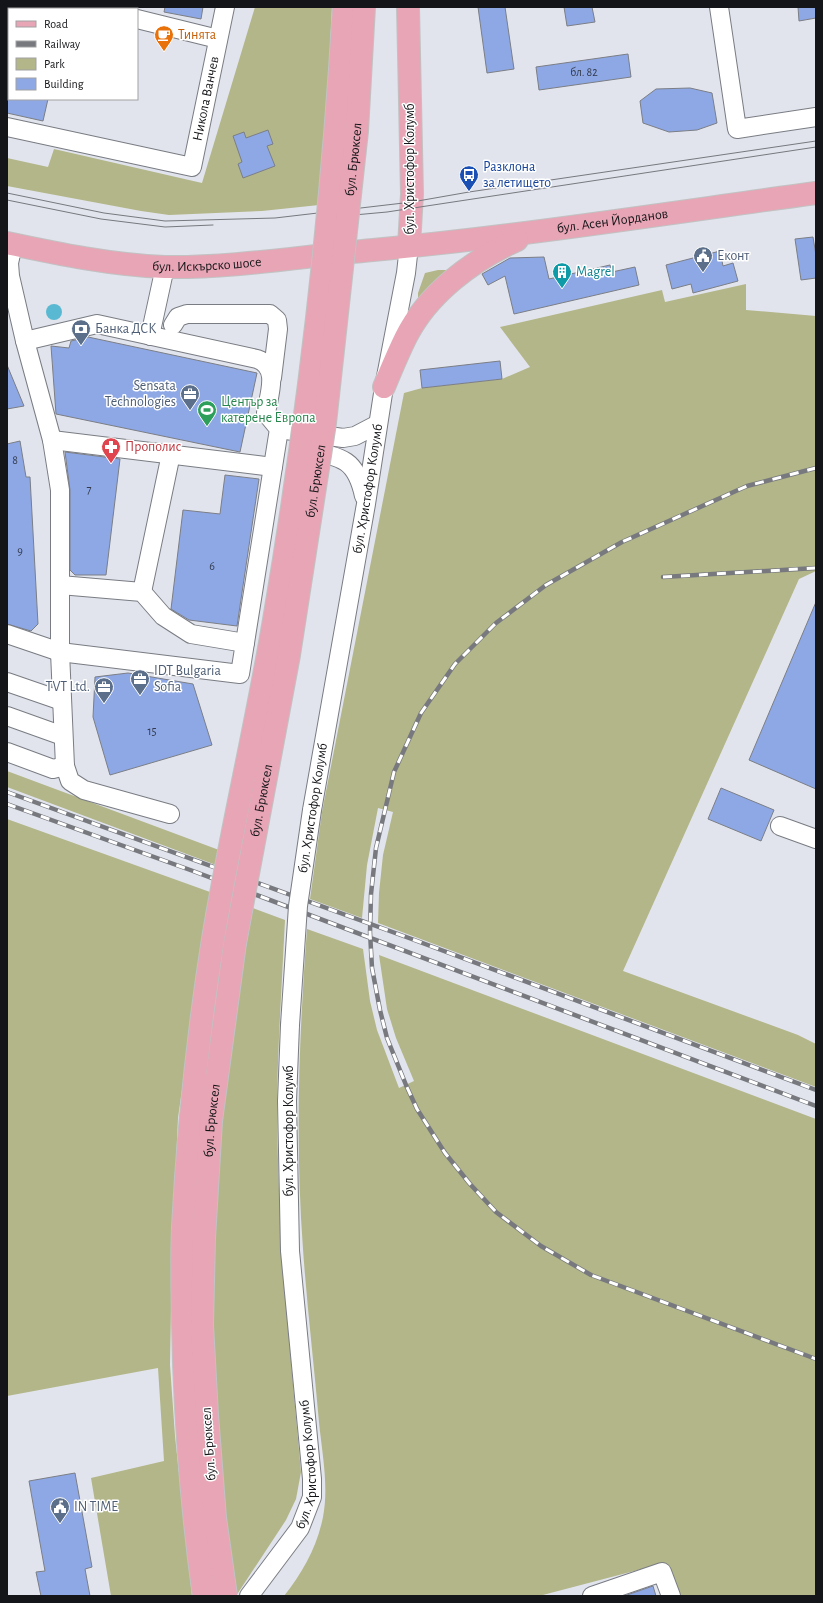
<svg xmlns="http://www.w3.org/2000/svg" width="823" height="1603" viewBox="0 0 823 1603" font-family="'Alegreya Sans',sans-serif">
  <style>
    .green { fill: #b3b688 }
    .water { fill: #5ab9d2 }
    .building { fill: #8ea8e6; stroke: #7b7e85 }
    .lines { fill: none; stroke-linecap: round; stroke-linejoin: round }
    .minor-casing { stroke: #797c83; stroke-width: 20 }
    .major-casing { stroke: #c2c2c3; stroke-width: 24 }
    .minor { stroke: #fff; stroke-width: 18 }
    .major { stroke: #e7a5b5; stroke-width: 22 }
    .tram { stroke: #77797f; stroke-width: 1 }
    .rail-casing { stroke: #77797f; stroke-width: 4.5 }
    .rail { stroke: #fff; stroke-width: 3; stroke-dasharray: 9; stroke-linecap: butt }
    .minor-bridge-casing { stroke: #797c83; stroke-width: 20; stroke-linecap: butt }
    .major-bridge-casing { stroke: #c2c2c3; stroke-width: 24; stroke-linecap: butt }
    .minor-bridge { stroke: #fff; stroke-width: 18 }
    .major-bridge { stroke: #e7a5b5; stroke-width: 22 }
    .labels { text-anchor: middle; dominant-baseline: central; stroke-width: 3; stroke-linejoin: round; paint-order: stroke }
    .number-label { font-size: 12px; fill: #323a4c }
    .food-label { font-size: 14px; fill: #c56008; stroke: #fff; text-anchor: start }
    .street-label { font-size: 14px; fill: #141518; stroke: #fff }
    .transit-label { font-size: 14px; fill: #164399; stroke: #fff; text-anchor: start }
    .service-label { font-size: 14px; fill: #4e5e75; stroke: #fff; text-anchor: start }
    .culture-label { font-size: 14px; fill: #0d838f; stroke: #fff; text-anchor: start }
    .leisure-label { font-size: 14px; fill: #27864d; stroke: #fff; text-anchor: start }
    .health-label { font-size: 14px; fill: #be3a42; stroke: #fff; text-anchor: start }
  </style>
  <rect width="100%" height="100%" fill="#e1e4ec"/>
  <path class="green" d="M255,7H332L328,87L319,205L262,211L169,215L141,211L7,186V158L48,167L54,149L202,183Z
    M438,270H455L418,301V293L425,273Z
    M746,284V310L816,316V571L799,579L623,971L798,1035L816,1044V1087L378,923L379,893L383,855L393,812L378,808L367,865L362,918L310,899L322,812L404,393L422,388L502,379L530,367L500,327L662,290L665,302Z
    M7,771L219,850L216,865L7,787Z
    M7,819L210,892L178,1118L172,1251L170,1365L175,1436L192,1596H111L91,1478L164,1461L158,1368L7,1396Z
    M253,908L285,920C282,981 278,1041 277,1101C277,1225 290,1349 301,1472L296,1499L286,1520L236,1596C226,1524 215,1451 212,1378C207,1220 224,1063 253,908Z
    M307,929L363,949L370,1001L377,1030L399,1088L414,1081L396,1038L387,1009L379,955L816,1119V1596H671L657,1565L539,1596H284C303,1572 317,1547 323,1517C329,1486 322,1453 319,1422C314,1364 307,1307 303,1249C295,1141 299,1036 307,929Z"/>
  <path class="water" d="M46 312a8 8 0 1 1 16 0a8 8 0 1 1-16 0Z"/>
  <path class="building" d="M165,7H203L201,19L164,12Z
    M478,7H505L514,69L487,73Z
    M564,7H592L595,22L567,26Z
    M798,7H816V18L799,21Z
    M628,54L631,77L539,90L536,67Z
    M690,88L712,93L717,123L697,130L669,132L643,123L640,101L656,89Z
    M7,99H48L43,121L7,113Z
    M268,130L273,144L267,146L275,166L243,178L238,164L242,162L233,136L244,132L246,138Z
    M813,237L816,255V278L801,280L795,239Z
    M720,251L723,266L733,263L738,281L693,293L691,284L672,289L666,265Z
    M544,257L549,279L610,265L612,272L635,267L639,285L514,314L505,276L488,285L482,274L510,258Z
    M88,337L257,373L240,452L56,414L51,346L69,348L71,341Z
    M500,361L502,379L422,388L420,370Z
    M7,365L24,406L7,409Z
    M20,441L26,477H30L38,624L31,631L7,624V444Z
    M65,452L120,459L106,575H75L70,570V490Z
    M225,475L259,479L237,626L189,620L171,609L183,510L220,514Z
    M816,602V789L749,760Z
    M128,673L193,684L212,745L110,775L93,717L95,677Z
    M721,788L774,810L761,841L708,819Z
    M75,1473L92,1567L85,1569L90,1596H41L36,1572L45,1571L29,1481Z
    M653,1586L656,1596H624Z"/>
  <g class="lines">
    <defs>
      <g id="minor">
        <path d="M83,7L92,9"/>
        <path d="M719,7L737,129L816,117"/>
        <path d="M137,19L218,39"/>
        <path id="s1" d="M7,127L192,167L225,7"/>
        <path d="M13,245L9,263L10,276L25,341L52,440L60,490V652L65,766L70,781L84,790L170,814"/>
        <path d="M173,325L178,317L187,314H270L277,320L278,329L272,378"/>
        <path d="M150,336L165,267"/>
        <path d="M279,429L343,438L355,436L378,424"/>
        <path d="M52,440L273,467"/>
        <path d="M308,451C342,457 356,459 364,496"/>
        <path d="M60,585L142,592L163,616L191,634L245,643"/>
        <path d="M142,592L171,454"/>
        <path d="M7,634L60,652L240,674L279,429L266,413C269,394 280,367 257,359L97,324L25,341"/>
        <path d="M7,682L62,701"/>
        <path d="M7,716L63,736"/>
        <path d="M7,752L53,769L65,766"/>
        <path id="s2" d="M312,810L366,504L384,387L406,273L409,246"/>
        <path d="M780,826L816,839"/>
        <path id="s3" d="M249,1596L300,1528L312,1497V1479L290,1251L287,1101L290,1025"/>
        <path d="M592,1596L662,1572L671,1596"/>
      </g>
      <g id="major">
        <path d="M408,7L412,194L409,246"/>
        <path id="s4" d="M7,243C59,254 112,265 165,267C234,268 304,256 373,250C521,236 669,213 816,193"/>
        <path d="M384,387C391,370 398,353 406,337C428,293 473,260 517,240"/>
      </g>
    </defs>
    <use href="#minor" class="minor-casing"/>
    <use href="#major" class="major-casing"/>
    <use href="#minor" class="minor"/>
    <use href="#major" class="major"/>
    <path class="tram" d="M7,193L104,213L165,221L275,218L412,202L469,192L816,141
      M7,200L101,219L165,227L213,225
      M332,217L387,212L816,147"/>
    <defs>
      <path id="rail" d="M816,468L747,486L622,542L546,585L496,623L455,664L421,713L394,772L376,848L371,894L370,932L372,968L380,1010L387,1038L406,1085L417,1109L445,1153L470,1184L496,1212L541,1246L591,1275L816,1359
        M663,577L816,568
        M7,792L409,938L816,1090
        M7,804L193,871L816,1106"/>
    </defs>
    <use href="#rail" class="rail-casing"/>
    <use href="#rail" class="rail"/>
    <defs>
      <path id="minor-bridge" d="M290,1025L298,906L312,810"/>
      <g id="major-bridge">
        <path d="M204,1596C193,1519 187,1442 184,1364C183,1318 181,1272 183,1227C188,1130 198,1034 213,939C231,830 257,723 275,614C309,413 332,211 344,7"/>
        <path id="s5" d="M226,1596L215,1518L207,1415L202,1325L204,1238L211,1121L235,943L289,655L325,423L357,131L364,7"/>
      </g>
    </defs>
    <use href="#minor-bridge" class="minor-bridge-casing"/>
    <use href="#major-bridge" class="major-bridge-casing"/>
    <use href="#minor-bridge" class="minor-bridge"/>
    <use href="#major-bridge" class="major-bridge"/>
  </g>
  <defs>
    <symbol id="cafe-pin" viewBox="-11 -11 22 30"><path d="M0 17L-7.5 6A9.5 9.5 0 1 1 7.5 6Z" fill="#e8710a" stroke="#fff"/><path d="M-5.5-4.5H6V0H3Q3 3.5 0 3.5H-2.5Q-5.5 3.5-5.5 0ZM3-3.2v2h1.7v-2ZM-6 4.5H4V6H-6Z" fill="#fff"/></symbol>
    <symbol id="bus-pin" viewBox="-11 -11 22 30"><path d="M0 17L-7.5 6A9.5 9.5 0 1 1 7.5 6Z" fill="#1a4fb4" stroke="#fff"/><path d="M-5-6H5V4H4V6H2V4H-2V6H-4V4H-5ZM-3.5-4V0h7V-4ZM-3.5 1.2v1.5H-2V1.2ZM2 1.2v1.5H3.5V1.2Z" fill="#fff"/></symbol>
    <symbol id="civic-pin" viewBox="-11 -11 22 30"><path d="M0 17L-7.5 6A9.5 9.5 0 1 1 7.5 6Z" fill="#5c6f8a" stroke="#fff"/><path d="M-.6-6.5H3V-4.5H.6V-3L4-1V1h2V6H-6V1h2V-1L-.6-3ZM-1.2 2.5V6h2.4V2.5Z" fill="#fff"/></symbol>
    <symbol id="building-pin" viewBox="-11 -11 22 30"><path d="M0 17L-7.5 6A9.5 9.5 0 1 1 7.5 6Z" fill="#0f9aa8" stroke="#fff"/><path d="M-4-6H4V6H1V3H-1V6H-4ZM-2.5-4.3h1.7v1.8h-1.7ZM.8-4.3h1.7v1.8H.8ZM-2.5-1h1.7V.8h-1.7ZM.8-1h1.7V.8H.8Z" fill="#fff"/></symbol>
    <symbol id="bank-pin" viewBox="-11 -11 22 30"><path d="M0 17L-7.5 6A9.5 9.5 0 1 1 7.5 6Z" fill="#5c6f8a" stroke="#fff"/><path d="M-6-4H6V4H-6ZM0-2.3a2.3 2.3 0 1 0 0 4.6a2.3 2.3 0 1 0 0-4.6Z" fill="#fff"/></symbol>
    <symbol id="office-pin" viewBox="-11 -11 22 30"><path d="M0 17L-7.5 6A9.5 9.5 0 1 1 7.5 6Z" fill="#5c6f8a" stroke="#fff"/><path d="M-6-3h4V-5.5h4V-3h4V5H-6ZM-1-4.5V-3h2v-1.5ZM-6 0V1H6V0Z" fill="#fff"/></symbol>
    <symbol id="stadium-pin" viewBox="-11 -11 22 30"><path d="M0 17L-7.5 6A9.5 9.5 0 1 1 7.5 6Z" fill="#2e9e5b" stroke="#fff"/><path d="M0-5a6.5 5 0 1 0 0 10a6.5 5 0 1 0 0-10ZM-3.5-1.8h7v3.6h-7Z" fill="#fff"/></symbol>
    <symbol id="pharmacy-pin" viewBox="-11 -11 22 30"><path d="M0 17L-7.5 6A9.5 9.5 0 1 1 7.5 6Z" fill="#e0444e" stroke="#fff"/><path d="M-2-6h4v4h4v4h-4v4h-4v-4h-4v-4h4Z" fill="#fff"/></symbol>
  </defs>
  <g fill-rule="evenodd">
    <use href="#cafe-pin" x="153" y="24" width="22" height="30"/>
    <use href="#bus-pin" x="458" y="164" width="22" height="30"/>
    <use href="#civic-pin" x="692" y="245" width="22" height="30"/>
    <use href="#building-pin" x="551" y="261" width="22" height="30"/>
    <use href="#bank-pin" x="70" y="318" width="22" height="30"/>
    <use href="#office-pin" x="179" y="383" width="22" height="30"/>
    <use href="#stadium-pin" x="196" y="399" width="22" height="30"/>
    <use href="#pharmacy-pin" x="100" y="436" width="22" height="30"/>
    <use href="#office-pin" x="129" y="668" width="22" height="30"/>
    <use href="#office-pin" x="93" y="676" width="22" height="30"/>
    <use href="#civic-pin" x="49" y="1496" width="22" height="30"/>
  </g>
  <g class="labels">
    <g class="number-label">
      <text x="584" y="72">бл. 82</text>
      <text x="15" y="460">8</text>
      <text x="89" y="489">7</text>
      <text x="20" y="551">9</text>
      <text x="212" y="566">6</text>
      <text x="152" y="731">15</text>
    </g>
    <g class="food-label">
      <text x="178" y="35">Тинята</text>
    </g>
    <g class="street-label">
      <text stroke="none"><textPath href="#s1" startOffset="259">Никола Ванчев</textPath></text>
      <text stroke="none"><textPath href="#s5" startOffset="1449">бул. Брюксел</textPath></text>
      <text transform="translate(410 169) rotate(-90)">бул. Христофор Колумб</text>
      <text stroke="none"><textPath href="#s4" startOffset="610">бул. Асен Йорданов</textPath></text>
      <text stroke="none"><textPath href="#s4" startOffset="202">бул. Искърско шосе</textPath></text>
      <text stroke="none"><textPath href="#s5" startOffset="1125">бул. Брюксел</textPath></text>
      <text stroke="none"><textPath href="#s2" startOffset="326">бул. Христофор Колумб</textPath></text>
      <text stroke="none"><textPath href="#s5" startOffset="801">бул. Брюксел</textPath></text>
      <text transform="translate(313 808) rotate(-81)">бул. Христофор Колумб</text>
      <text stroke="none"><textPath href="#s5" startOffset="477">бул. Брюксел</textPath></text>
      <text transform="translate(289 1131) rotate(-90)">бул. Христофор Колумб</text>
      <text transform="translate(209 1444) rotate(-94)">бул. Брюксел</text>
      <text stroke="none"><textPath href="#s3" startOffset="150">бул. Христофор Колумб</textPath></text>
    </g>
    <g class="transit-label">
      <text x="483" y="167">Разклона<tspan x="483" dy="16">за летището</tspan></text>
    </g>
    <g class="service-label">
      <text x="717" y="256">Еконт</text>
      <text x="95" y="329">Банка ДСК</text>
      <text x="176" y="386" text-anchor="end">Sensata<tspan x="176" dy="16">Technologies</tspan></text>
      <text x="154" y="671">IDT Bulgaria<tspan x="154" dy="16">Sofia</tspan></text>
      <text x="90" y="687" text-anchor="end">TVT Ltd.</text>
      <text x="74" y="1507">IN TIME</text>
    </g>
    <g class="culture-label">
      <text x="576" y="272">Magrel</text>
    </g>
    <g class="leisure-label">
      <text x="221" y="402">Център за<tspan x="221" dy="16">катерене Европа</tspan></text>
    </g>
    <g class="health-label">
      <text x="125" y="447">Прополис</text>
    </g>
  </g>
  <rect width="823" height="1603" fill="none" stroke="#141518" stroke-width="16"/>
  <rect x="8" y="8" width="130" height="92" fill="#ffffff" stroke="#a1a1a3"/>
  <rect x="16" y="21" width="20" height="6" fill="#e7a5b5" stroke="#a1a1a3"/>
  <text x="44" y="28" font-size="12" fill="#141518">Road</text>
  <rect x="16" y="41" width="20" height="6" fill="#77797f" stroke="#a1a1a3"/>
  <text x="44" y="48" font-size="12" fill="#141518">Railway</text>
  <rect x="16" y="58" width="20" height="12" fill="#b3b688" stroke="#a1a1a3"/>
  <text x="44" y="68" font-size="12" fill="#141518">Park</text>
  <rect x="16" y="78" width="20" height="12" fill="#8ea8e6" stroke="#a1a1a3"/>
  <text x="44" y="88" font-size="12" fill="#141518">Building</text>
</svg>
